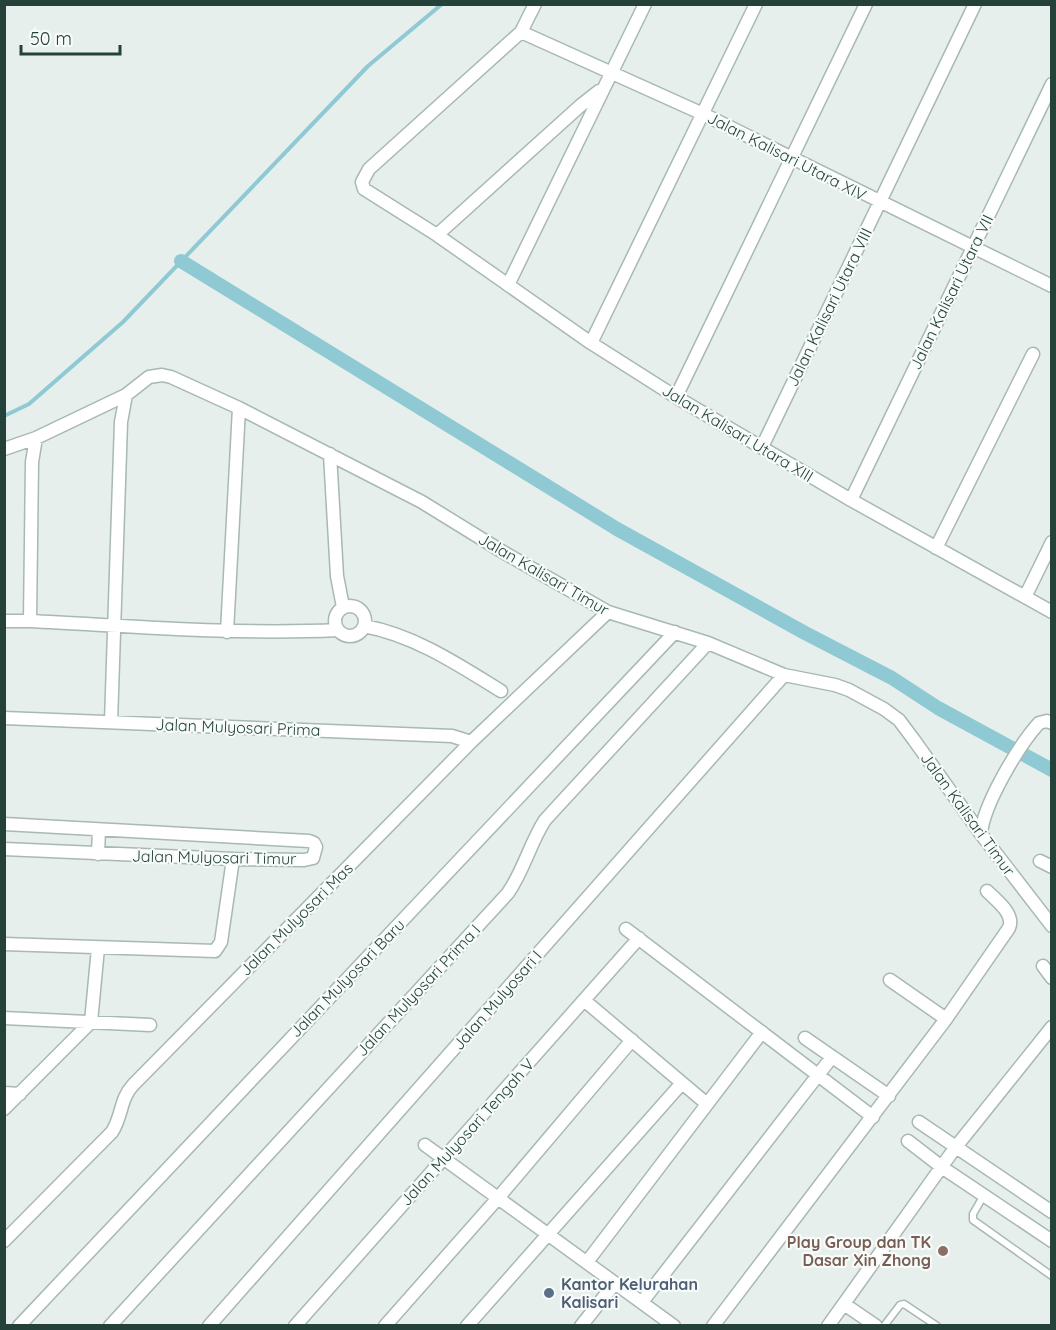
<svg xmlns="http://www.w3.org/2000/svg" width="1056" height="1330" viewBox="0 0 1056 1330" font-family="Quicksand,sans-serif">
  <style>
    .lines { fill: none; stroke-linecap: round; stroke-linejoin: round }
    .stream { stroke: #8ec9d4; stroke-width: 4 }
    .canal { stroke: #8ec9d4; stroke-width: 14 }
    .service-casing { stroke: #a8b8b2; stroke-width: 9 }
    .minor-casing { stroke: #a8b8b2; stroke-width: 15 }
    .service { stroke: #fff; stroke-width: 6 }
    .minor { stroke: #fff; stroke-width: 12 }
    .education-dot { fill: #8d6e63; stroke: #f7fbf9; stroke-width: 2 }
    .service-dot { fill: #5c6f8a; stroke: #f7fbf9; stroke-width: 2 }
    .labels { text-anchor: middle; dominant-baseline: central; stroke-width: 4.5; stroke-linejoin: round; paint-order: stroke }
    .street-label { font-size: 16px; fill: #24423a; stroke: #f7fbf9 }
    .education-label { font-size: 16px; font-weight: bold; fill: #785e54; stroke: #f7fbf9; text-anchor: end }
    .service-label { font-size: 16px; font-weight: bold; fill: #4e5e75; stroke: #f7fbf9; text-anchor: start }
  </style>
  <rect width="100%" height="100%" fill="#e6efeb"/>
  <g class="lines">
    <path class="stream" d="M4,416L29,404L123,322L368,66L442,4"/>
    <path class="canal" d="M181,261L617,529L805,633L892,678L938,708L1052,770"/>
    <defs>
      <path id="service" d="M984,1195L973,1214V1220L1052,1276
        M884,1326L900,1305L904,1304L937,1326"/>
      <path id="minor" d="M535,4L521,32L369,169L362,182L364,189L437,235L591,343L676,397L851,500L1052,612
        M521,32L703,114L1052,286
        M437,235L580,106L599,91
        M508,285L645,4
        M591,343L756,4
        M676,397L866,4
        M762,447L975,4
        M4,449L36,438L126,395L149,377L162,375L171,377L239,408L422,502L503,552L608,612L708,643L784,675L835,685L849,690L884,709L899,720L914,740L981,834L1052,926
        M330,454L337,576L343,607
        M851,500L1052,84
        M936,548L1033,354
        M1025,597L1052,542
        M335 621a15 15 0 1 1 30 0a15 15 0 1 1-30 0Z
        M4,621H30C132,626 235,635 338,630
        M30,621L32,462L36,438
        M364,626C414,635 459,665 501,691
        M227,632L239,408
        M4,718L452,736L471,742
        M111,722L121,422L126,395
        M4,824L309,841L314,843L316,847L313,858L304,860L233,859L4,849
        M981,834C983,805 1019,745 1039,723L1047,721L1052,723
        M98,854L99,830
        M1040,861L1052,867
        M626,929L873,1117
        M4,944L215,951L221,942L233,859
        M1043,966L1052,978
        M890,980L946,1019
        M585,1001L707,1104
        M4,1018L150,1025
        M805,1038L889,1096
        M4,1093L20,1094
        M4,1109L91,1022L98,948
        M919,1122L1052,1212
        M908,1141L943,1168L1052,1241
        M425,1145L674,1326
        M4,1241L112,1132C122,1117 120,1099 133,1085L471,742L608,612
        M587,1262L762,1032
        M642,1302L832,1057
        M844,1304L876,1326
        M19,1326L675,632
        M110,1326L508,893C524,870 530,843 545,820L708,643
        M209,1326L784,675
        M295,1326L639,938
        M385,1326L498,1198L632,1040
        M467,1326L682,1083
        M581,1326L615,1283
        M713,1326L946,1019L1009,928C1015,914 997,901 987,891
        M828,1326L955,1148L1052,1027"/>
    </defs>
    <use href="#service" class="service-casing"/>
    <use href="#minor" class="minor-casing"/>
    <use href="#service" class="service"/>
    <use href="#minor" class="minor"/>
  </g>
  <circle class="education-dot" cx="943" cy="1251" r="6"/>
  <circle class="service-dot" cx="549" cy="1293" r="6"/>
  <g class="labels">
    <g class="street-label">
      <text transform="translate(787 156) rotate(27)">Jalan Kalisari Utara XIV</text>
      <text transform="translate(951 292) rotate(-64)">Jalan Kalisari Utara VII</text>
      <text transform="translate(829 307) rotate(-64)">Jalan Kalisari Utara VIII</text>
      <text transform="translate(738 433) rotate(31)">Jalan Kalisari Utara XIII</text>
      <text transform="translate(544 574) rotate(30)">Jalan Kalisari Timur</text>
      <text transform="translate(238 727) rotate(2)">Jalan Mulyosari Prima</text>
      <text transform="translate(968 814) rotate(54)">Jalan Kalisari Timur</text>
      <text transform="translate(214 857) rotate(1)">Jalan Mulyosari Timur</text>
      <text transform="translate(296 919) rotate(-45)">Jalan Mulyosari Mas</text>
      <text transform="translate(347 978) rotate(-46)">Jalan Mulyosari Baru</text>
      <text transform="translate(418 990) rotate(-47)">Jalan Mulyosari Prima I</text>
      <text transform="translate(497 1000) rotate(-49)">Jalan Mulyosari I</text>
      <text transform="translate(467 1132) rotate(-48)">Jalan Mulyosari Tengah V</text>
    </g>
    <g class="education-label">
      <text x="931" y="1242">Play Group dan TK<tspan x="931" dy="18">Dasar Xin Zhong</tspan></text>
    </g>
    <g class="service-label">
      <text x="561" y="1284">Kantor Kelurahan<tspan x="561" dy="18">Kalisari</tspan></text>
    </g>
  </g>
  <rect width="1056" height="1330" fill="none" stroke="#24423a" stroke-width="12"/>
  <path d="M21 45v9h99v-9" fill="none" stroke="#24423a" stroke-width="3"/>
  <text x="30" y="45" font-size="18" fill="#24423a" stroke="#f7fbf9" stroke-width="4.5" paint-order="stroke">50 m</text>
</svg>
